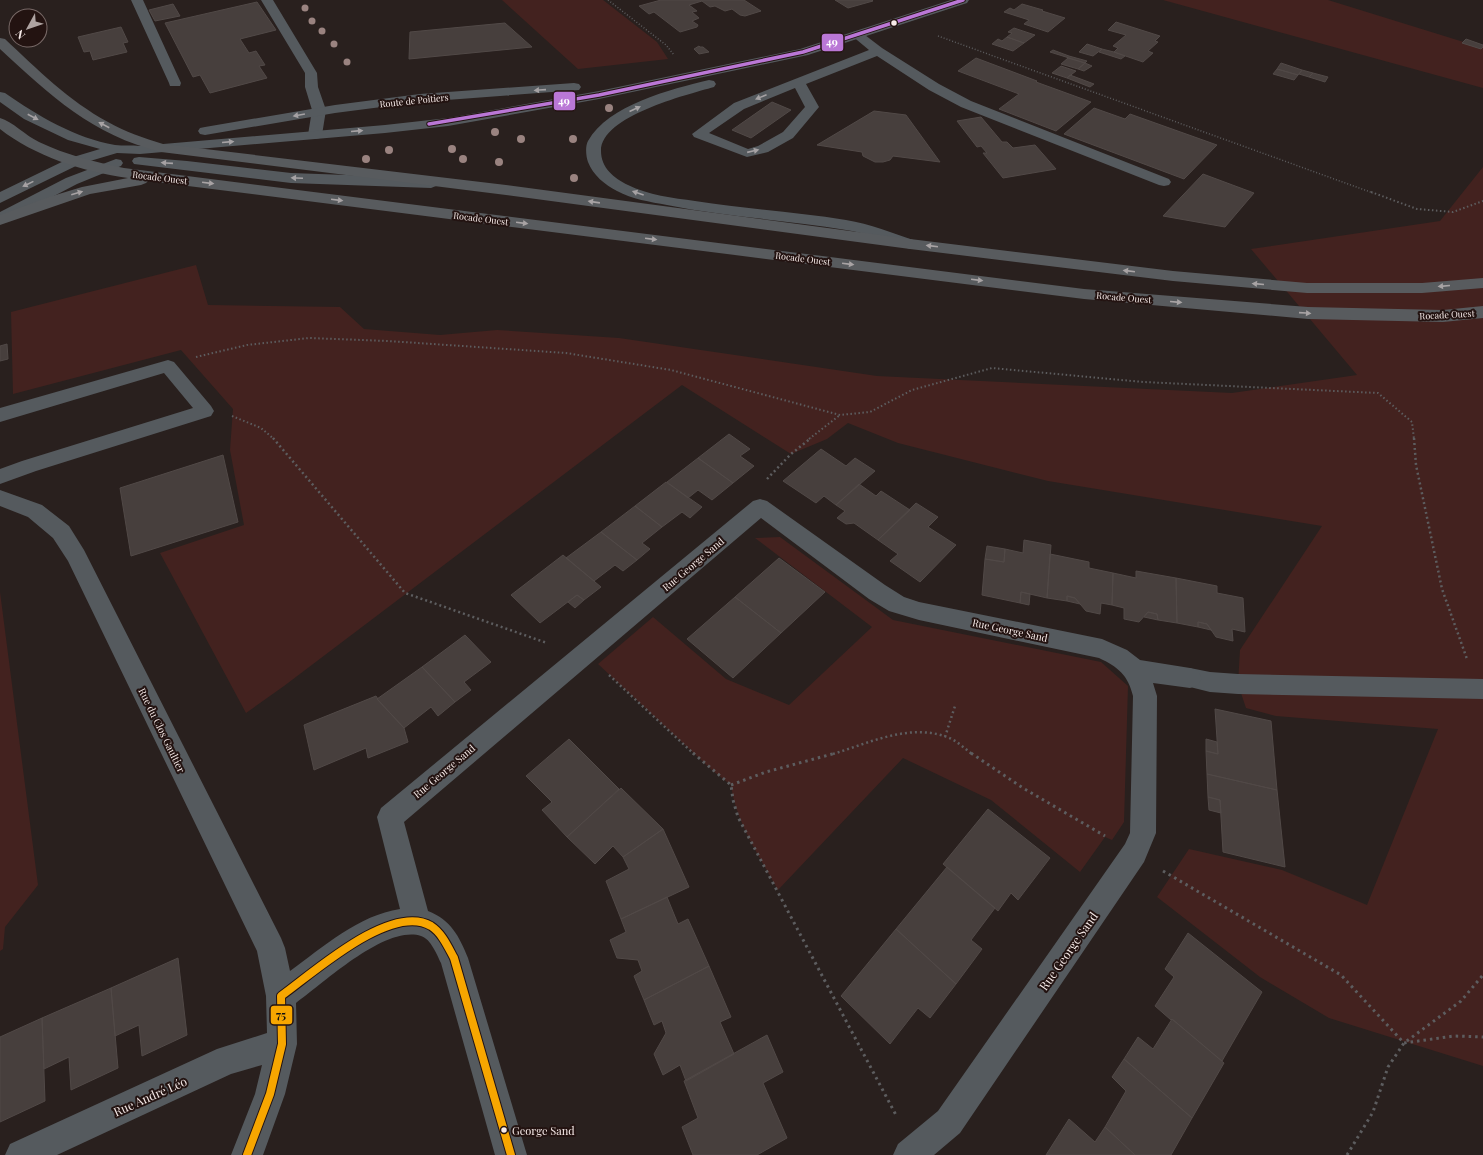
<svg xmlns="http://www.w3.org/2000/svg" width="1483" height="1155" viewBox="0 0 1483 1155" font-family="'Playfair Display',serif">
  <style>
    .green { fill: #43221f }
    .building { fill: #473f3d; stroke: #514947 }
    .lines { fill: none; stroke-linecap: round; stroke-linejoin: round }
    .path-far3 { stroke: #5d5d5f; stroke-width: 1.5; stroke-dasharray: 1 2; stroke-linecap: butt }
    .path-far2 { stroke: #5d5d5f; stroke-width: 2; stroke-dasharray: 1.5 2.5; stroke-linecap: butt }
    .path-far1 { stroke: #5d5d5f; stroke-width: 2.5; stroke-dasharray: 2 3; stroke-linecap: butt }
    .path { stroke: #5d5d5f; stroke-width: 3; stroke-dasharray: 2.5 4; stroke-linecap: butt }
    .service { fill: #555a5e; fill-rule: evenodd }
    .minor { fill: #555a5e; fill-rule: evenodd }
    .tertiary { fill: #555a5e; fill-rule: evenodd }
    .primary { fill: #585b5e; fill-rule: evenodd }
    .bus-1-casing { stroke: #231311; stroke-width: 5.5 }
    .bus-2-casing { stroke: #231311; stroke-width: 10 }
    .bus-1 { stroke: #ba77d6; stroke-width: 3.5 }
    .bus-2 { stroke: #f7a600; stroke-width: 8 }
    .tree { fill: #9a8380 }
    .oneway { fill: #a6a2a4 }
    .oneway2 { fill: #a8a3a4 }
    .bus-dot { fill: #f7ebe9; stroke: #231311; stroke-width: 1.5 }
    .labels { text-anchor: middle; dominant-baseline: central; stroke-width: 4; stroke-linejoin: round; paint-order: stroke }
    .far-street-label { font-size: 9px; fill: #f7ebe9; stroke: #231311 }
    .street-label { font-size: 10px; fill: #f7ebe9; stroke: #231311 }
    .near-bus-label { font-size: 11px; fill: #f7ebe9; stroke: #231311; text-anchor: start }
    .near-street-label { font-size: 12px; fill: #f7ebe9; stroke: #231311 }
    .line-badge { stroke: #231311; stroke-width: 1.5 }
    .badge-label { font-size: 11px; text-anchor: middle; font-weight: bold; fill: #fff }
    .pale-badge-label { font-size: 11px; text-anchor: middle; font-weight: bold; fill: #111 }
  </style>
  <rect width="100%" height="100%" fill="#29201e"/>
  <path class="green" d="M502,0H603L657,42L668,59L578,69Z
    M1163,0H1328L1483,48V88Z
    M1483,167V1066L1329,1018L1260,977L1157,897L1189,849L1282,870L1367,905L1438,729L1276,716L1246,708L1238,684L1240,650L1322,526L1048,481L898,443L848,423L827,439L791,454L682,385L284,686L246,713L160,553L244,525L230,450L233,409L181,350L13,394L11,312L196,265L208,305L340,307L364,329L440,335L497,330L619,338L877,376L1232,393L1357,375L1251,249L1440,221Z
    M780,537L893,620L1101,662L1128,686L1124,822L1112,840L1105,837L1080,872L991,800L903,758L778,890C760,857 736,823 731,785L713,771L598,664L653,617L726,679L789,705L872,627L755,538Z
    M0,592L38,885L5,927L3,949L0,951Z"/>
  <path class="building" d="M661,0H744L761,11L745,16L740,15L732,9L725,11L715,6L710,7L702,1L689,5L697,11L692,12L699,18L692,21L698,25L697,27L680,32L654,12L649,14L639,6Z
    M835,0H872L873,1L848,8Z
    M257,2L276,30L240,39L249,53L256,51L265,65L259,66L267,78L210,93L200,75L193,77L165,23Z
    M173,4L180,16L155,21L149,10Z
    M1022,4L1043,10L1042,11L1065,18L1048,32L1024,24L1029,20L1004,12L1010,8L1014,10Z
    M1116,22L1160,36L1155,41L1158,42L1148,51L1153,53L1143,62L1114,52L1118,48L1113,46L1126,35L1108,30Z
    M505,23L532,47L409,59L410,32Z
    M121,27L128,42L123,43L127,52L93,60L90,51L84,52L78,37Z
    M1014,28L1035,35L1024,43L1007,37L1012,33L1008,32Z
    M1007,37L1024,43L1013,51L992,44L998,39L1002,41Z
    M1466,39L1483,45V47L1481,49L1462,43Z
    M1087,44L1102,49L1093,56L1079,52Z
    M699,46L700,47H703L709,52L699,54L694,49Z
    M1102,49L1114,52L1125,56L1121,59L1099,52Z
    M1053,50L1069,56L1087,61L1085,63L1050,52Z
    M976,58L1037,81L1036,82L1091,102L1056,131L999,109L1019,94L958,71Z
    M1068,58L1085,63L1078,69L1061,64Z
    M1085,63L1092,66L1084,71L1078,69Z
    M1281,63L1302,70L1298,75L1277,69Z
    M1061,66L1076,71L1067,78L1052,73Z
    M1277,69L1298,75L1294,80L1273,74Z
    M1302,70L1313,73L1309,77L1299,74Z
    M1313,73L1328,77L1325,82L1309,77Z
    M1070,75L1094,84L1090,87L1067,78Z
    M772,102L791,110L751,138L732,130Z
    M1094,108L1125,119L1130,114L1217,145L1184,179L1064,134Z
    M874,111L906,115L940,162L893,156L890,160L883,162H875L863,156L862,152L817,145Z
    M981,117L1002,142H1007L1013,148L1035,145L1056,169L1003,178L983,153H987L981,146L977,147L957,121Z
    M1203,174L1254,193L1225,227L1163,216Z
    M7,344L8,359L0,361V346Z
    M729,434L750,449L740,456L754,466L733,483L698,458Z
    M821,449L846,466L855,458L875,471L836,505L824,496L816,503L783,481Z
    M223,455L238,522L131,556L120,488Z
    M698,458L733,483L712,500L698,490L688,498L667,482Z
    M666,482L702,507L690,518L682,512L662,527L635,506Z
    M859,484L876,496L881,491L910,510L878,540L854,523L846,524L837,518L845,511L836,505Z
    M916,503L938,517L928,527L956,545L920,582L890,561L898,554L878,540Z
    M635,506L662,527L642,543L650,549L637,560L601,532Z
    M601,532L637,560L623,571L615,565L594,581L566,558Z
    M1024,540L1051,545L1047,598L1021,592L1020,603L982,595L985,559L1004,562L1005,549L1023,553Z
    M987,546L1005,549L1004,562L985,559Z
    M1050,554L1089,562V568L1113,573L1112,605L1101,603L1100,614L1086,611L1075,598L1067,596V601L1047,598Z
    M563,555L601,587L584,600L577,595L540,623L511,595Z
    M779,558L825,592L781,633L735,597Z
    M1136,571L1176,578L1177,623L1158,620L1157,614L1148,612L1139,622L1124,619V608L1112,605L1113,573L1136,578Z
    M1176,578L1217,586V593L1243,598L1245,632L1232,629L1233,641L1216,637L1207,624L1198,622V627L1177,623Z
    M1021,592L1030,594L1029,605L1020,603Z
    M577,595L584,600L575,608L568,602Z
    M1067,596L1075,598L1080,604L1067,601Z
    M735,597L781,633L733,678L687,639Z
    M1148,612L1157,614L1158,620L1144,617Z
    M1198,622L1207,624L1211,630L1198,627Z
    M465,635L491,662L464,682L471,690L455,702L422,667Z
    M422,667L455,702L438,716L431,707L404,728L377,699Z
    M376,696L378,699H377L404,728L408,742L368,758L366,748L314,770L304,725Z
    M1215,709L1271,721L1277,790L1207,774L1206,751L1218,754Z
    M569,739L619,789L567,837L542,810L552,802L526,776Z
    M1206,739L1217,742L1218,754L1206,751Z
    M1207,774L1277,790L1285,867L1223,852L1220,800L1208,797Z
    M621,788L663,829L623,857L613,846L595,864L567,837Z
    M1208,797L1220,800L1221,813L1209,810Z
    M988,809L1050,858L1018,900L1011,893L998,911L943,864Z
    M663,829L689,887L621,919L606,881L629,869L623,857Z
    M947,867L995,908L971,940L982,949L956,984L896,929Z
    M667,897L678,924L688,919L709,966L644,1000L634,976L642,971L638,960L617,958L610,940L626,932L621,919Z
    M896,929L956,984L930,1018L918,1008L890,1044L841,996Z
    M1188,933L1262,992L1222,1061L1172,1019L1171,1020L1155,1006L1174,977L1165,969Z
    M178,958L187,1035L142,1056L139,1025L115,1036L111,988Z
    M709,966L731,1017L720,1022L734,1054L686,1081L680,1065L663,1075L654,1054L666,1033L662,1021L654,1025L644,1000Z
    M111,988L118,1068L71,1090L69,1057L44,1069L42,1018Z
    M42,1018L45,1101L0,1122V1037Z
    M1172,1019L1224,1063L1192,1118L1124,1059L1138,1037L1153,1049Z
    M767,1035L783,1072L763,1083L787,1138L757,1155H693L682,1127L698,1118L684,1081Z
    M1124,1059L1192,1118L1171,1155H1135L1105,1127L1126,1091L1112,1077Z
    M1069,1119L1095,1142L1105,1127L1135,1155H1046Z"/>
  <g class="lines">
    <path class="path-far3" d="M608,0L666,45L674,55
      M938,36L1373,193"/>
    <path class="path-far2" d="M1371,192L1417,209L1453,212L1483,201
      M196,357L247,345L309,338L388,341L566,353L671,370L840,415L870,412L912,390L992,368L1143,382L1378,393L1412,422L1414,439
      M232,416L261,428L274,439
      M809,439L840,415"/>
    <path class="path-far1" d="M273,438L405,593L547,643
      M1414,438L1416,465L1442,589L1467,659
      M767,479L791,454L811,438
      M609,675L694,754
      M945,737L955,706
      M833,754C869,743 909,723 947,737C956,740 964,748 972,754"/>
    <path class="path" d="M693,753L731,785L733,800L738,817L897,1117
      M971,753L1023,788L1105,836
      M731,785L766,772L836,753
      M1163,871L1341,975L1404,1043L1454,1036L1483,1037
      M1347,1155L1373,1112L1388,1067L1404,1043L1461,1001L1483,975"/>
    <path class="service" d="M131,0H143L181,83L180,86H170L169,83Z
      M261,0H273L317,73L318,87L326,110L322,135L320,138L315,139L310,138L308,135L312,110L305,87V73Z
      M857,31L861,32L882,48L939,84L971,101L1169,179L1171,182L1169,185L1164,186L1159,185L961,107L929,90L877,56L806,84L819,107L793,138L768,152L747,157L694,137L692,134L734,103L869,50L851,35L853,32ZM795,88L805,107L783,132L758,146L748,149L709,133L744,109Z
      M168,360L174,362L211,406L214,411L211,416L36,471L0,484V469L22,461L193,408L164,373L0,422V408Z
      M1190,668L1210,672L1238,674L1483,679V699L1238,694L1210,692L1182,685L1179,678L1182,671Z"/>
    <path class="minor" d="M0,490L42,505L69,526L84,550L281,938L285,948L290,971C323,947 359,915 400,909L377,817L381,808L753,501L760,499L767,501L885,585L904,597L919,602L1102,639L1127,650L1140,660L1190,668L1198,671L1202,678L1198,685L1190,688L1153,683L1157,696L1156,833L1144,862L960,1133L934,1155H893L898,1144L938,1111L1125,844L1130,833L1133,696C1128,675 1118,667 1099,658L919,620L889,611L869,599L761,518L404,822L428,911C451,920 459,936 468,958L527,1155H495L441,963C437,955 431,939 421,936C385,925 324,983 296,1003L297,1044L285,1094L263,1155H231L255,1094L262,1065L231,1074L57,1155H5L10,1144L217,1049L267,1033L266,996L257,951L68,561L53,538L28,517L0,506Z"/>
    <path class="tertiary" d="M951,0H969L967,3L808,55L599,99L448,126L385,133L140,154L117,153L80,164L0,203V192L70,158L100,149L68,140L24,119L0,102V92L5,93C38,116 75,138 115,145C123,146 132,145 140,146L385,125L448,118L599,91L800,49Z
      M709,80L714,81L716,84L714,87C686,95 601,116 601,151C601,168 614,178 628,185C648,195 673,198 695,201C745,209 796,212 846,220C870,224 893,233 916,241L918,244L916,247L910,249L904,247C885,241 866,233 846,230C787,220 726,217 667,205C650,202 632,199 617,191C605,185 593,175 588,162C586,157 585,146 588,141C608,105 671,89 709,80Z
      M574,83L579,84L581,87L579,90L420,102L335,113L205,135L200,134L198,131L200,128L205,127L335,105L420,94Z
      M139,157L187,161L291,173L431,178L436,180L439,183L436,186L431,188L291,183L134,164L132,161L134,158Z
      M116,159L121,160L123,163L121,166L77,184L6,221L0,223V212L66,178Z"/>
    <path class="primary" d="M0,38L5,39C37,69 69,101 108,122C125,132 144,138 163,144L506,185L910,239L1173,271L1307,283H1422L1483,278V288L1422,293H1307L1173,281L910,249L506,195L161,152C92,135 51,96 0,49Z
      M0,118C12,121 26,136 39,142C66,155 95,162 124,168L1084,289L1308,307L1443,310L1483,306V318L1443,322L1308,319L1084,299L148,181L146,183L141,185L90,194L0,225V215L49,197L82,187L128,178C84,172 34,156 0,129Z"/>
    <defs>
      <path id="bus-1" d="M429,124L599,95L803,52L963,0"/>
      <path id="bus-2" d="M247,1155L270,1094L282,1044L281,996C312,974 391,902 431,926C442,933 448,947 454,958L511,1155"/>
    </defs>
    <use href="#bus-1" class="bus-1-casing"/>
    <use href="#bus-2" class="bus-2-casing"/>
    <use href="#bus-1" class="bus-1"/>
    <use href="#bus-2" class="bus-2"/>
  </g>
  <g class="tree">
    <circle cx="305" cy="8" r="3.5"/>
    <circle cx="312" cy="21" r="3.5"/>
    <circle cx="322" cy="31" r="3.5"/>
    <circle cx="334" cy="44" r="3.5"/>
    <circle cx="347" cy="62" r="3.5"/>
    <circle cx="609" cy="108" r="4"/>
    <circle cx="495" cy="132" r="4"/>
    <circle cx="521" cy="139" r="4"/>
    <circle cx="573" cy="139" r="4"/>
    <circle cx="452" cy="149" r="4"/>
    <circle cx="389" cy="150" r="4"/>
    <circle cx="366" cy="159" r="4"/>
    <circle cx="463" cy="159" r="4"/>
    <circle cx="499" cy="162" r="4"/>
    <circle cx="574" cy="178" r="4"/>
  </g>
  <defs><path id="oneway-solid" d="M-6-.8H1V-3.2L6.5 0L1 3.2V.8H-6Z"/></defs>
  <g class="oneway">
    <use href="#oneway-solid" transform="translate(540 90) rotate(176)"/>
    <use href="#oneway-solid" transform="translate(761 97) rotate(158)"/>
    <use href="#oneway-solid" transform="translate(635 109) rotate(-24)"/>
    <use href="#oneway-solid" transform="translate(299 115) rotate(170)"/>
    <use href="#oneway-solid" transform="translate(33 117) rotate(28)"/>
    <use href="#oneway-solid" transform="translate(357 131) rotate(-5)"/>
    <use href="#oneway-solid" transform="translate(228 142) rotate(-5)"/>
    <use href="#oneway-solid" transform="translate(753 151) rotate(-13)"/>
    <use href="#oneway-solid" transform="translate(167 163) rotate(-176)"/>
    <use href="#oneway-solid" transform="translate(297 178) rotate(-177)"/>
    <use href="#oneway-solid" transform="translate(28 184) rotate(154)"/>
    <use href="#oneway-solid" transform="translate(638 193) rotate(-161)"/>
  </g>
  <g class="oneway2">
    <use href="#oneway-solid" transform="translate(104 125) rotate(-152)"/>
    <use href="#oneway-solid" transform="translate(208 183) rotate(7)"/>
    <use href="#oneway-solid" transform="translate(77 193) rotate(-16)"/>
    <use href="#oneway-solid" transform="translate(337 200) rotate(7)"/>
    <use href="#oneway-solid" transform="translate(594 202) rotate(-172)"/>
    <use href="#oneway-solid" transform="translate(522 223) rotate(7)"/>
    <use href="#oneway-solid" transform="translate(651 239) rotate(7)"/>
    <use href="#oneway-solid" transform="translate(932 246) rotate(-173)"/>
    <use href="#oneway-solid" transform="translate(848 264) rotate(7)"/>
    <use href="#oneway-solid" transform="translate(1129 271) rotate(-173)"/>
    <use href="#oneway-solid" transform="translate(977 280) rotate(7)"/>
    <use href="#oneway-solid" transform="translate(1258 284) rotate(-175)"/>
    <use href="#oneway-solid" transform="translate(1444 286) rotate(175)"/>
    <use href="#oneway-solid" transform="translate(1176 302) rotate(5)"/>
    <use href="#oneway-solid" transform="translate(1305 313) rotate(4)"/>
  </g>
  <g class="bus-dot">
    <circle cx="894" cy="23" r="3.5"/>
    <circle cx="504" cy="1130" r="3.5"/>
  </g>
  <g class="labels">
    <g class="far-street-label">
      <text transform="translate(414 100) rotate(-6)">Route de Poitiers</text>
      <text transform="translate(160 177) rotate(7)">Rocade Ouest</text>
      <text transform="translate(481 218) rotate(7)">Rocade Ouest</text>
      <text transform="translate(803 258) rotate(7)">Rocade Ouest</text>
      <text transform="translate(1124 297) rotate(5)">Rocade Ouest</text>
      <text transform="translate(1447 314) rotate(-3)">Rocade Ouest</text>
    </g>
    <g class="street-label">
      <text transform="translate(693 564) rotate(-40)">Rue George Sand</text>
      <text transform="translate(1010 630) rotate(12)">Rue George Sand</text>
      <text transform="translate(162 730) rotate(64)">Rue du Clos Gaultier</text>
      <text transform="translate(444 771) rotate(-40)">Rue George Sand</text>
    </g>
    <g class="near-bus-label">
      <text x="512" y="1130">George Sand</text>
    </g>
    <g class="near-street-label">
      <text transform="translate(1068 951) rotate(-55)">Rue George Sand</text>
      <text transform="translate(150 1096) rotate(-24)">Rue André Léo</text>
    </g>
  </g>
  <g class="line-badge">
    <rect x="821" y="33" width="23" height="19" rx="4" fill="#ba77d6"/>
    <rect x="553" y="91" width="23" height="20" rx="4" fill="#ba77d6"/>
    <rect x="270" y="1005" width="23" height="20" rx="4" fill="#f7a600"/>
  </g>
  <g class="badge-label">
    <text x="832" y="46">49</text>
    <text x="564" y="105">49</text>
  </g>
  <g class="pale-badge-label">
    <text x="281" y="1019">75</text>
  </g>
  <g transform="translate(28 28) rotate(230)"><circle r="19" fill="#231311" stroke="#786967"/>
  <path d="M0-3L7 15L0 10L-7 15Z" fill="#afa4a2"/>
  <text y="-6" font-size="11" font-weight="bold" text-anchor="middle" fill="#f7ebe9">N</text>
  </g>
</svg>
